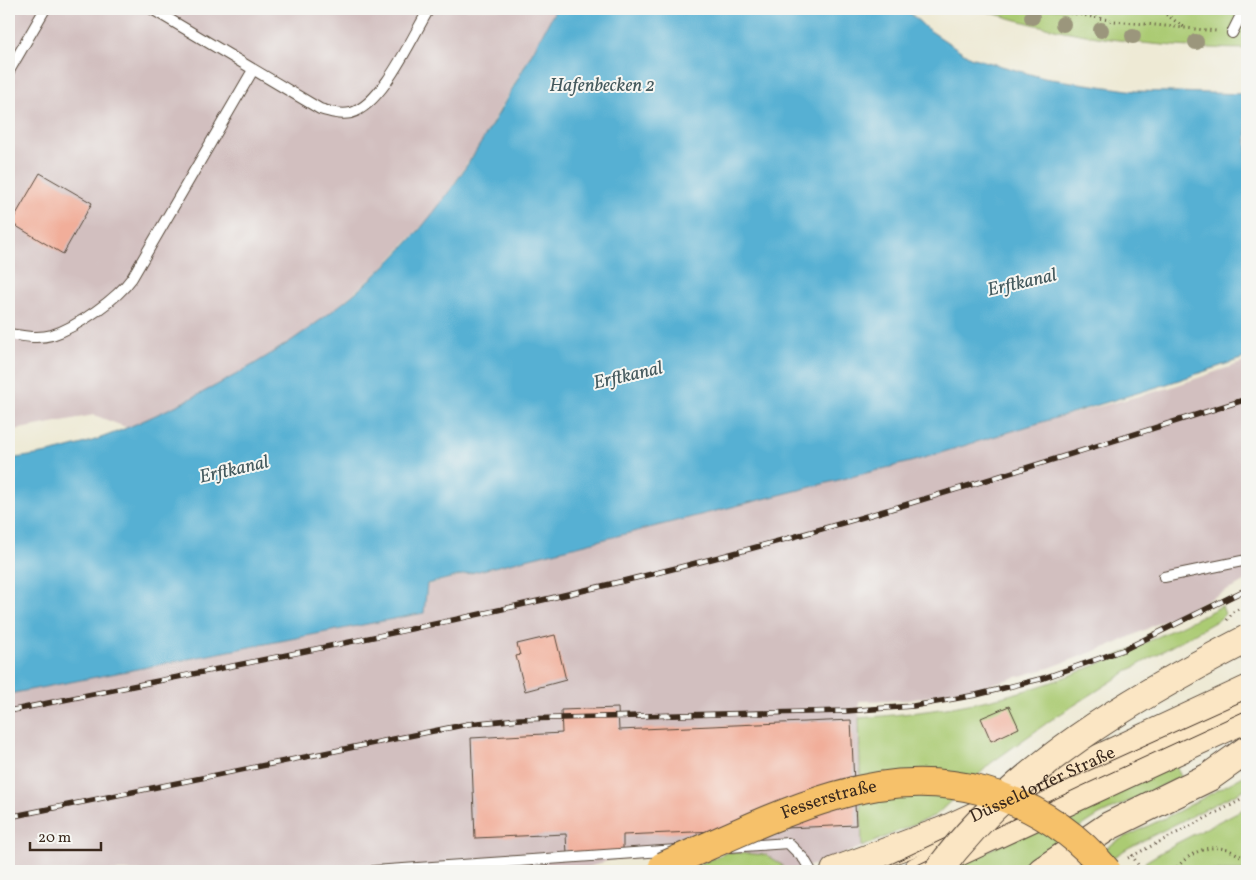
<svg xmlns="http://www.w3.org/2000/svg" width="1256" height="880" viewBox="0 0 1256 880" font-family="Vollkorn,serif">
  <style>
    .industrial { fill: #d2bfbf }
    .green { fill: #abcb73; stroke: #737a48 }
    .water { fill: #56b0d3; stroke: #486d78 }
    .building { fill: #f1ae9a }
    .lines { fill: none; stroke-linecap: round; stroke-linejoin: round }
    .lane-casing { stroke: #564739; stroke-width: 12 }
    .secondary-casing { stroke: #564739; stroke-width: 30 }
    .path { stroke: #564739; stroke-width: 3; stroke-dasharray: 1 4; stroke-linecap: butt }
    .lane { stroke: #fff; stroke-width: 10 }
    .secondary { stroke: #fbe6c4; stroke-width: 28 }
    .tram { stroke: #3b2a1e; stroke-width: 1 }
    .rail-casing { stroke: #3b2a1e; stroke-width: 5.5 }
    .rail { stroke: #f6f6f2; stroke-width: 4; stroke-dasharray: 11; stroke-linecap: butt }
    .secondary-bridge-casing { stroke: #564739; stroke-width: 30; stroke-linecap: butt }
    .primary-bridge-casing { stroke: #564739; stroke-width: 30; stroke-linecap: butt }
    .secondary-bridge { stroke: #fbe6c4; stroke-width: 28 }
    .primary-bridge { stroke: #f6c16b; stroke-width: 28 }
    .tree { fill: #9b967c }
    .labels { text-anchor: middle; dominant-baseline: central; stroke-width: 4; stroke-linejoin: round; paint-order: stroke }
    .street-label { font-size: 18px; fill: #3b2a1e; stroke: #f6f6f2 }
    .water-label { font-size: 19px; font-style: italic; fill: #44595d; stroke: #f6f6f2 }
  </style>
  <rect width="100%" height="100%" fill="#f6f6f2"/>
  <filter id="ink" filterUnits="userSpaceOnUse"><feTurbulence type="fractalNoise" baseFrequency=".02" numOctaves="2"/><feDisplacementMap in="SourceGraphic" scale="10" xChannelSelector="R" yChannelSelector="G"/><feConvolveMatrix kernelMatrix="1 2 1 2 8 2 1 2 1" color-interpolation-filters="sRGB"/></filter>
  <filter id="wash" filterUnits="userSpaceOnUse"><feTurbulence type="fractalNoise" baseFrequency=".0096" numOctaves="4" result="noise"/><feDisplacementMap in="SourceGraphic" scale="20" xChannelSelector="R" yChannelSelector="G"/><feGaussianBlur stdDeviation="1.12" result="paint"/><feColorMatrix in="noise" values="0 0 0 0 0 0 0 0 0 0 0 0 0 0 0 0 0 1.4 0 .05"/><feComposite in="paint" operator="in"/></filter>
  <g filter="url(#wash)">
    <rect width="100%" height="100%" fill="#eeead5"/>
    <path class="industrial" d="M9,9H556L480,144L434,213L382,268L329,314L280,349L207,392L128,428L94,415L9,431Z
      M1247,361V581L1117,643L1049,668L980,687L909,700L859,701L862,847L796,871H782V865L728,852L610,860L578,871H9V694L424,613L427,585L1169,388Z"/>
    <path class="green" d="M979,9H1247V49C1156,48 1066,37 979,9Z
      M1222,606L1225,614L1220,619L1131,669L1051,720L991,763L936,815L862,847L859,718C924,713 987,704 1049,683C1109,662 1165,633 1222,606Z
      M1176,765L1181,777L1099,815L1049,847L1019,871H943Z
      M1247,774V788L1128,848L1092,871H1071L1117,841L1179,811Z
      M1247,807V871H1150L1145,862L1175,844Z
      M728,852L766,855L782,865V871H683Z"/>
    <path class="water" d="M556,9H906L926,28L970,57L1044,78L1135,91L1247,94V357L1167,384L914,461L427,584L424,613L9,694V459C28,456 49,454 68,448C100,440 130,427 160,413C260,368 365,300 434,212C482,150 518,77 556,9Z"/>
    <g id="blocks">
      <path class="building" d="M40,173L92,203L63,254L11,223Z
        M555,635L566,680L525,691L516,656L520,655L517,644Z
        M1009,706L1019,728L991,741L981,718Z
        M618,708L619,730L851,720L856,825L623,835V852L567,855L566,834L475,838L471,738L562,733L561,710Z"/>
    </g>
  </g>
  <g filter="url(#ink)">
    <use href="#blocks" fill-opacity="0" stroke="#564739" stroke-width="1"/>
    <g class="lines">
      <defs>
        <path id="lane" d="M152,9L320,109C330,112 340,115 351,113C383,104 412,37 429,9
          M1232,33L1244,9
          M9,71L45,9
          M9,334C23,336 38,339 52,335C77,327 117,299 132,278L253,70
          M1164,577L1247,560
          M729,847L788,843L804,859L811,871
          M374,871L677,850"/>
        <g id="secondary">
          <path id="s1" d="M835,871L943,831L1247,690"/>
          <path d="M917,871L1247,718"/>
          <path d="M1042,871L1109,826L1209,777L1247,750"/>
        </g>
      </defs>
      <use href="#lane" class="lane-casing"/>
      <use href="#secondary" class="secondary-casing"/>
      <path class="path" d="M1051,9L1114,21L1216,31
        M1158,9L1184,27
        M1227,620L1233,612L1247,604
        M1132,855L1142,871
        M1128,858L1247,797
        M1174,871C1194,846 1221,839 1247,861"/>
      <use href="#lane" class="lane"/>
      <use href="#secondary" class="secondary"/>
      <path class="tram" d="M876,871L1077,776L1247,699
        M905,871L1080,787L1247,710"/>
      <defs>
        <path id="rail" d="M9,711C225,667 442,626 656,573C855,524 1051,460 1247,399
          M9,817L468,724L520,719L846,711L913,706L976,695L1044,678L1123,650L1247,589"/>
      </defs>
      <use href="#rail" class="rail-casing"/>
      <use href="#rail" class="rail"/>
      <defs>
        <path id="secondary-bridge" d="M938,871C1015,766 1133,698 1247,639"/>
        <g id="primary-bridge">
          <path id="s2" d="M663,866C719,842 776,813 835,796C937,765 1038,789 1107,871"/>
        </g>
      </defs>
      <use href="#secondary-bridge" class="secondary-bridge-casing"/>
      <use href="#primary-bridge" class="primary-bridge-casing"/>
      <use href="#secondary-bridge" class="secondary-bridge"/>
      <use href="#primary-bridge" class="primary-bridge"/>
    </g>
    <g class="tree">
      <circle cx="1032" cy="17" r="8"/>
      <circle cx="1063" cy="24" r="8"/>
      <circle cx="1101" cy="30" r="8"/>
      <circle cx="1133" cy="36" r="8"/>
      <circle cx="1196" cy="42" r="8"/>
    </g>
  </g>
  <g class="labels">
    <g class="street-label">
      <text stroke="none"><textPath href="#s1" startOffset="225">Düsseldorfer Straße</textPath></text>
      <text stroke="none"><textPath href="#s2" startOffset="179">Fesserstraße</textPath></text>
    </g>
    <g class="water-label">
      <text x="602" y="86">Hafenbecken 2</text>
      <text transform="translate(1022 283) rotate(-13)">Erftkanal</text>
      <text transform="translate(628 376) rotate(-13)">Erftkanal</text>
      <text transform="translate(234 470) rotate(-13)">Erftkanal</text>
    </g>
  </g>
  <rect width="1256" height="880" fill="none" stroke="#f6f6f2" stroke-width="30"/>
  <path d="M30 842v8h71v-8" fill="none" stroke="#3b2a1e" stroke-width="2.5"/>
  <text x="38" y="842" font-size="15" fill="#3b2a1e" stroke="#f6f6f2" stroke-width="4" paint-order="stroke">20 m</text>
</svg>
